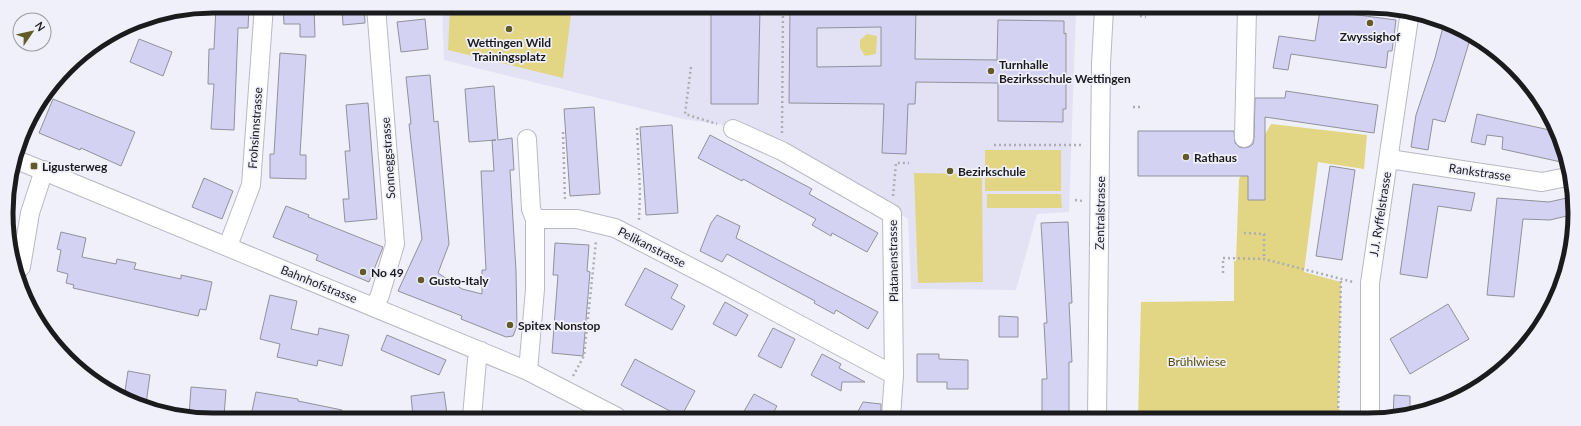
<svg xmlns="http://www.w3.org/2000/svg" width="1581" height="426" viewBox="0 0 1581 426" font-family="Lato,sans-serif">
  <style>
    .built { fill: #e2e2f4 }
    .green { fill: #e2d685 }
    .building { fill: #d3d2f3; stroke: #91919b; fill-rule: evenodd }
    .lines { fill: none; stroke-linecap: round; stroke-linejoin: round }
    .minor-casing { stroke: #b9b9c3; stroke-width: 20 }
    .path { stroke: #adadb5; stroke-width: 2.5; stroke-dasharray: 2 3; stroke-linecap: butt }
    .minor { stroke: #fff; stroke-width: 18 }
    .poi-dot { fill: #625a27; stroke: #f0f0fa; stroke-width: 1.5 }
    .labels { text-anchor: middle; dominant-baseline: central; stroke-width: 3.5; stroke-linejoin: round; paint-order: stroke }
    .poi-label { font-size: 12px; font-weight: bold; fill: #1b1b1e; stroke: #f0f0fa; text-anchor: start }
    .street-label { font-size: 12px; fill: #1b1b1e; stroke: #f0f0fa }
    .park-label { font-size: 12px; fill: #564d02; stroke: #f0f0fa }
    .rim { fill: none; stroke: #1b1b1e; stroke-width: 5 }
  </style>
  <rect width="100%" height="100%" fill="#f0f0fa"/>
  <path class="built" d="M442,7L1075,9L1076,13L1069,212L1037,214L1016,290L911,289L908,219L763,131L683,119L444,60Z"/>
  <path class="green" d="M450,7H572L563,78L448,50Z
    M867,34L877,36L876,54L865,56L860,48V40Z
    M1271,124L1367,135L1364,169L1318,162L1304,272L1341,282L1338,408L1347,418H1138L1141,302L1234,301V261H1236L1239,179Z
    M985,150H1061V191H985Z
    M914,173L982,174L983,282L918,283Z
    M987,194H1061L1062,208H987Z"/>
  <path class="building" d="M216,6H249L248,28H238L234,130L211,129L214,84H208L209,49H214Z
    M283,6H314L315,37H300V24H284Z
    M342,6H364L365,23L343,25Z
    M711,8H760L758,104H711Z
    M790,8H916L915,59L997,60L998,20L1064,21V34L1066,33V109H1063V122L998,121V83L916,82L915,104H908L906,154L882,153L884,104L789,103ZM881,27V66L817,67V28Z
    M1320,10L1396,20L1392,51H1388L1386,68L1291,54L1288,70L1273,68L1279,36L1315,41Z
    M425,19L428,49L401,52L397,22Z
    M1443,27L1471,36L1445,122L1433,119L1428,150L1411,147L1416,115L1435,58Z
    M139,39L172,52L163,76L130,62Z
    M280,53L306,55L300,155H306V179L270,178V154H274Z
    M430,75L434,122L438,121L449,244L438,273L462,289L482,294V270H486L481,171H494L492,140H496L469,142L465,89L494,86L498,140L512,138L514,170H510L516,271L517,326L513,336L506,337L461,319L462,316L398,291L422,239L409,124H411L406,77Z
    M1286,91L1378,105L1374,133L1265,117V200H1248V176H1138V131H1234L1235,143L1239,147L1243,148L1249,147L1253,144L1254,138L1255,98H1285Z
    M53,99L135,132L121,166L81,148L80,150L39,133Z
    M368,103L377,219L345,222L343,199H349L345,151H350L346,105Z
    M594,107L600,194L570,196L564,109Z
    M1477,114L1554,131L1563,153L1561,162L1502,149L1503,137L1487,135L1485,145L1471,142Z
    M672,125L678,213L646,215L640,127Z
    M710,135L812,189L809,194L878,233L867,252L832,233L831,236L812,225L816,219L743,179L742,181L698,158Z
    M1330,166L1355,170L1342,260L1316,256Z
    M204,178L233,191L222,219L192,207Z
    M1413,184L1475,193L1471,211L1438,206L1427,278L1400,274Z
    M1571,197V215L1550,220L1523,219L1514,297L1487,295L1497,198L1549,202Z
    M286,206L309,215L308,217L383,247L369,282L316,260L318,255L273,237Z
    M717,215L740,226L736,238L878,312L868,329L836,310L834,314L814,303L815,301L727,254L722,262L700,251L711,223Z
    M1068,222L1072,303H1069L1072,362H1069V418H1042V379H1047L1044,323H1047L1041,223Z
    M61,232L86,238L82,257L116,264L117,259L136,263L134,269L181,279V275L212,282L206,310L200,309L198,316L73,288L74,285L66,283L68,274L57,271L61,250L57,249Z
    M555,243L589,245L587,271L590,272L583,356L552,353L558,275H553Z
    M645,268L678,285L671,298L685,306L672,330L625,305Z
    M270,295L297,301L291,329L318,335L319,328L349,335L342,366L318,360L317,366L277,357L280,344L260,339Z
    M725,302L748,315L736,336L713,324Z
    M1448,304L1469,339L1410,374L1390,339Z
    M999,316L1018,317V337H999Z
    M773,328L795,339L781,368L758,356Z
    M387,335L446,360L439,375L381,350Z
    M822,354L841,364L839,368L865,382H842L841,391L811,375Z
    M917,354H939V359L968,360V389H947V382H917Z
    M635,359L695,391L681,417L621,385Z
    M128,371L150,375L146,404L136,402L124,398Z
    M191,387L226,390L224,416H189Z
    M256,392L298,399V401L342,410V416H251Z
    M444,392L447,414L443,415V417L413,416L411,396Z
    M754,394L777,406L771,417H751L743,413Z
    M1394,395L1410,396V414L1393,418Z
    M863,402L881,404V410L877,417H855Z"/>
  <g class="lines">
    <defs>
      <path id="minor" d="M733,129L782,151L892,214L894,375L891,417
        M1244,138L1247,9
        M527,139L531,209L535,219
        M1389,159L1542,182L1562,178L1571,173
        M17,160L528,371L617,417
        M228,246L251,185L264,6
        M21,267L30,213L44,170
        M375,306L380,295L395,244L376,7
        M528,371L535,289V219H577L615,228L725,285L894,375
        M472,417L477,360L481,351
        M1097,418L1101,64L1104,9
        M1370,418V283L1410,11"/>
    </defs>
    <use href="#minor" class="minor-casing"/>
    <path class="path" d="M1155,15V9
      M1140,16L1146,17
      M691,67L685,114L717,124
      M1133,107H1140
      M637,128L640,191L639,220
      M563,132L565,202
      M782,133L783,8
      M994,145H1084
      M893,196L896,163H909
      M1075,200L1083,201
      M1244,233L1264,234V259
      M1223,273V258L1264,259L1353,282
      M573,376L584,356L596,241
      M1338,418L1341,279"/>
    <use href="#minor" class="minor"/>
  </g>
  <g class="poi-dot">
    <circle cx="1370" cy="23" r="4"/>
    <circle cx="509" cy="29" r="4"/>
    <circle cx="991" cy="71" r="4"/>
    <circle cx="1186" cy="157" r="4"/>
    <rect x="30" y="162" width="8" height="8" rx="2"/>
    <circle cx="950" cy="171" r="4"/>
    <circle cx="363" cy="272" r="4"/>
    <circle cx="421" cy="280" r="4"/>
    <circle cx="510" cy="325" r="4"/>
  </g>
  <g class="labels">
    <g class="poi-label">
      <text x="1370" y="36" text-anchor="middle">Zwyssighof</text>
      <text x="509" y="42" text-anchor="middle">Wettingen Wild<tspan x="509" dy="14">Trainingsplatz</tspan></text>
      <text x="999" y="64">Turnhalle<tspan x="999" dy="14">Bezirksschule Wettingen</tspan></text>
      <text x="1194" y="157">Rathaus</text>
      <text x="42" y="166">Ligusterweg</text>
      <text x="958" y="171">Bezirkschule</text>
      <text x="371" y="272">No 49</text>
      <text x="429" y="280">Gusto-Italy</text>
      <text x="518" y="325">Spitex Nonstop</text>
    </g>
    <g class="street-label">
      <text transform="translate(255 128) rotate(-86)">Frohsinnstrasse</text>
      <text transform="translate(388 158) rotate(-94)">Sonneggstrasse</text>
      <text transform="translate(1480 172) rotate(8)">Rankstrasse</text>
      <text transform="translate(1100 213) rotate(-89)">Zentralstrasse</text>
      <text transform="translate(1380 214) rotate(-81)">J.J. Ryffelstrasse</text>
      <text transform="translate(652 247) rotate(27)">Pelikanstrasse</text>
      <text transform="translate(893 261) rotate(-91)">Platanenstrasse</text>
      <text transform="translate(319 284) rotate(22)">Bahnhofstrasse</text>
    </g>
    <g class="park-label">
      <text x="1197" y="361">Brühlwiese</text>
    </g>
  </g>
  <path d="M0 0H1581V426H0ZM213 13H1368A200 200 0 0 1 1568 213V213A200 200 0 0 1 1368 413H213A200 200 0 0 1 13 213V213A200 200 0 0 1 213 13Z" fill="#f0f0fa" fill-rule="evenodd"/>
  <path class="rim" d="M213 13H1368A200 200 0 0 1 1568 213V213A200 200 0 0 1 1368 413H213A200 200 0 0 1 13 213V213A200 200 0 0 1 213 13Z"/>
  <g transform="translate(32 32) rotate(56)"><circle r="19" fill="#f0f0fa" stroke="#9b9ba2"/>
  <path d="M0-3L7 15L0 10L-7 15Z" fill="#625a27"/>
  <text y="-6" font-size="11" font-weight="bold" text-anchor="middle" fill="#1b1b1e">N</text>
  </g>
</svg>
